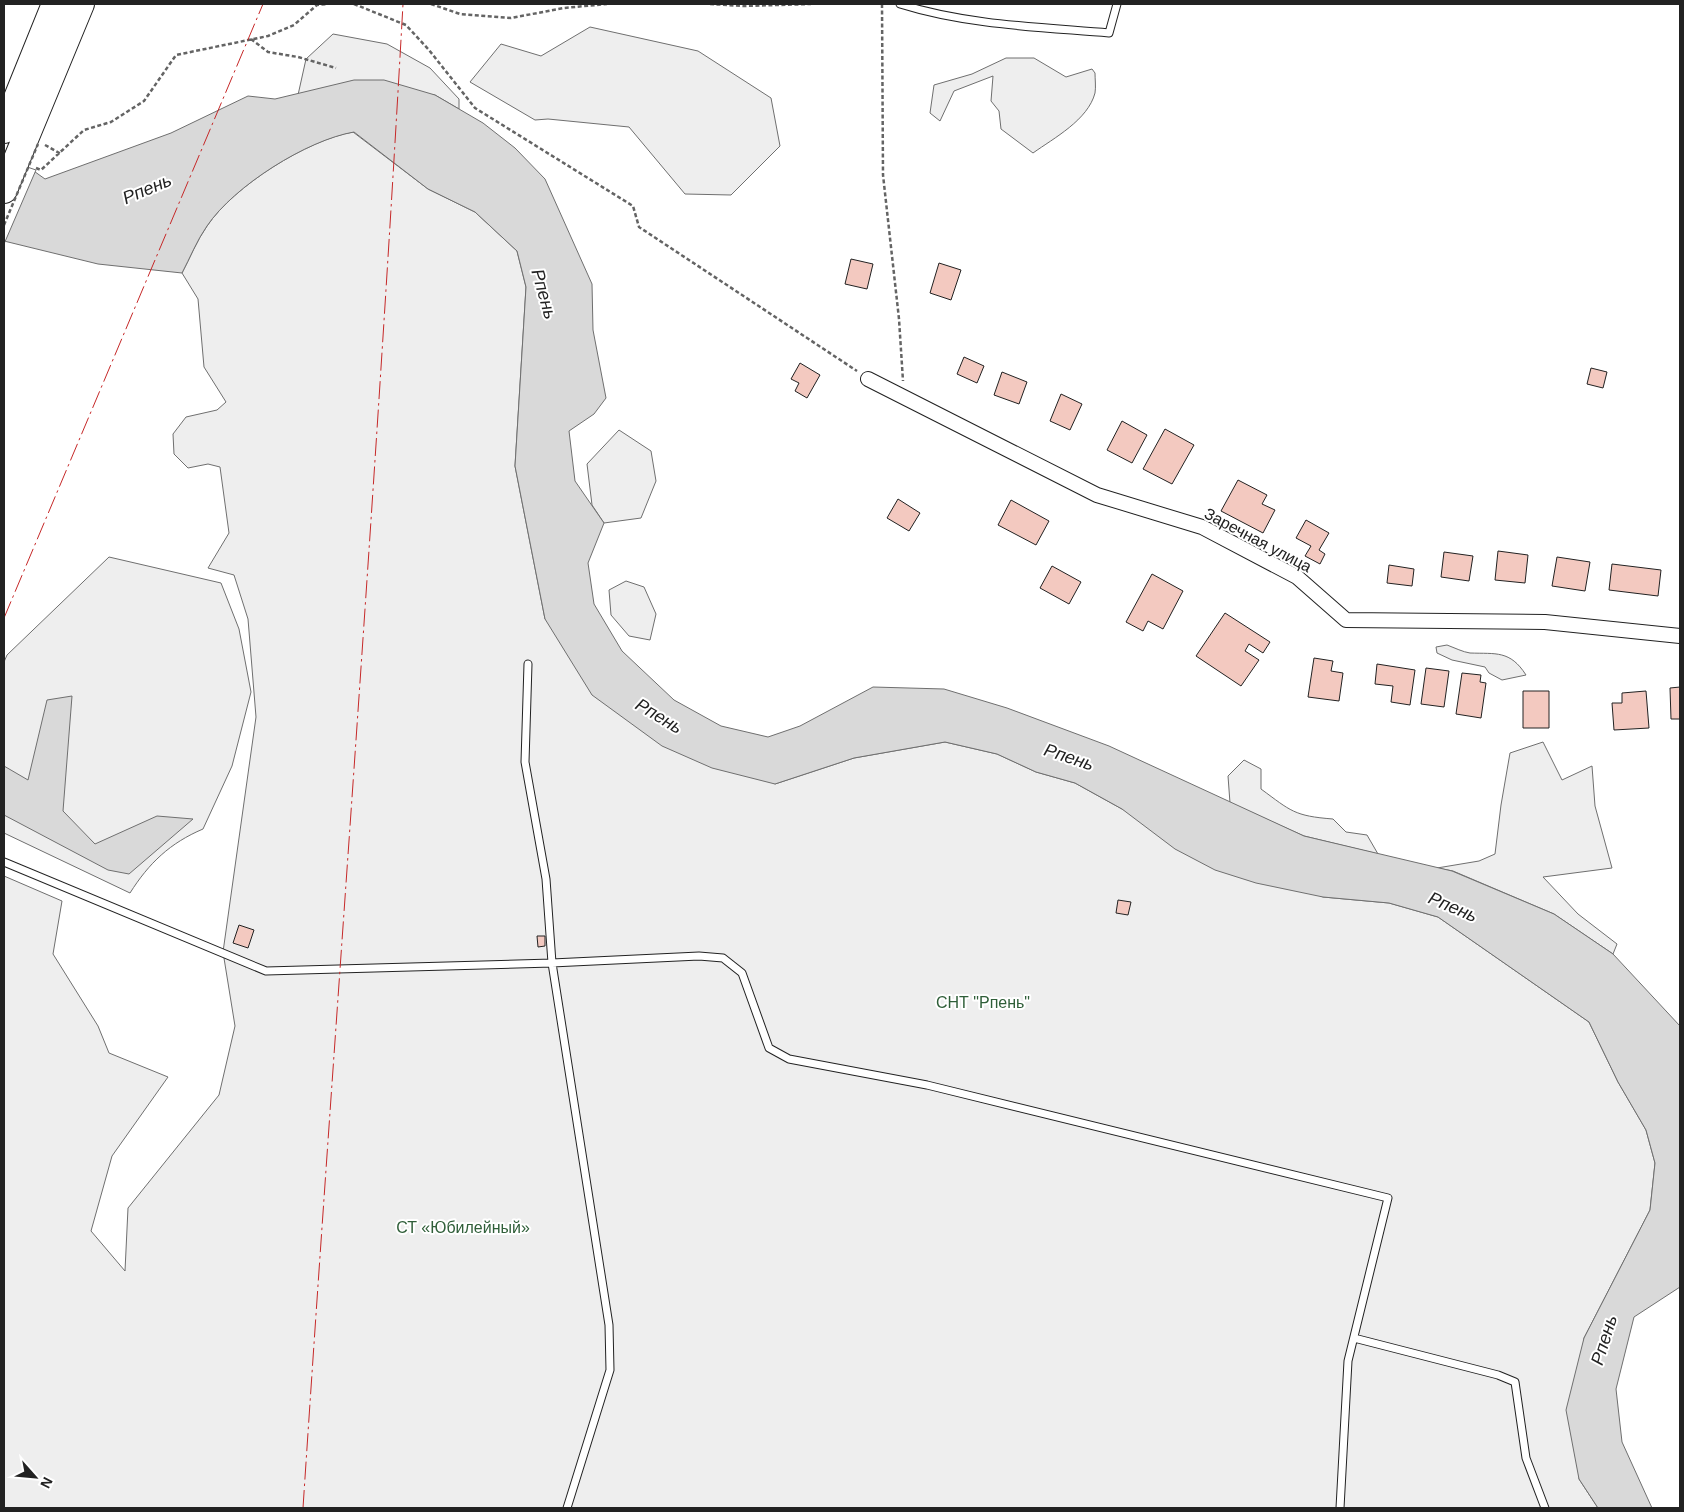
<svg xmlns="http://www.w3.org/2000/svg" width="1684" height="1512" viewBox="0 0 1684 1512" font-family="Helvetica,sans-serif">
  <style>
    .green { fill: #eee; stroke: #6f6f6f }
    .water { fill: #d9d9d9; stroke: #6f6f6f }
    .pier { fill: #fff; stroke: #6f6f6f }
    .building { fill: #f3c9c0; stroke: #222 }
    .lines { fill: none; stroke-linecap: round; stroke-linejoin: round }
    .lane-casing { stroke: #222; stroke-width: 9 }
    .street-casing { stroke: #222; stroke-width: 16 }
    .highway-casing { stroke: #222; stroke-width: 28 }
    .path { stroke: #646464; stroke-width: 2.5; stroke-dasharray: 4 2.5; stroke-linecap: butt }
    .lane { stroke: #fff; stroke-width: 7 }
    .street { stroke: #fff; stroke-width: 14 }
    .highway { stroke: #fff; stroke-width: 26 }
    .path-bridge { stroke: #646464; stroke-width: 2.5; stroke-dasharray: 4 2.5; stroke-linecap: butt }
    .power { stroke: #c62828; stroke-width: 1; stroke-dasharray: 18 4 2.5 4; stroke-linecap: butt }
    .labels { text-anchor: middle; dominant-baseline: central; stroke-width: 4; stroke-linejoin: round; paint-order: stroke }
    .street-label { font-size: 16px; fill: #222; stroke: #fff }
    .park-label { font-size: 16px; fill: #2f5e38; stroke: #fff }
    .water-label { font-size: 18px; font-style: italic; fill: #222; stroke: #fff }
  </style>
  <rect width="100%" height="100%" fill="#fff"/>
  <path class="green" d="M590,27L698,51L771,98L780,146L731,195L685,194L629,127L548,119L535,120L470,82L501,44L541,56Z
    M333,34L387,44L430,68L459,99V109L435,95L312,92L298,95L306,59Z
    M1006,58H1034L1066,77L1092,69L1095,73C1095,79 1096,87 1095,93C1088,120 1054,138 1033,153L1001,129L999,111L991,101L993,76L954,91L940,121L930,113L934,85L972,74Z
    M353,132L428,189L475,212L517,251L526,287L515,466L545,619L775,784L854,758L945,742L997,754L1036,772L1075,783L1122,809L1323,897L1389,903L1438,917L1589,1022L1618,1082L1646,1130L1655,1163L1650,1210L1584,1338L1579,1479L1598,1508H4V876L62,901L53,954L98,1026L109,1053L168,1077L112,1156L91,1231L125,1271L128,1208L219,1095L235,1026L223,952L256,717L248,619L234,575L208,568L229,533L220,467L208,464L188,468L174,454L173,434L186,417L217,410L226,402L204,367L198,299L182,273C190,258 197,240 207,226C234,186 307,140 353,132Z
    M619,430L651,451L656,481L641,518L604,523L592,505L587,464Z
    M109,557L221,583L239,629L251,692L232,766L203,829C170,843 149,863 130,893L4,833V662L7,655Z
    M626,581L644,587L656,614L650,640L629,636L611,615L609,590Z
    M1447,645C1455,648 1463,652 1470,653C1496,654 1510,650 1526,675L1502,680L1489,673L1485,667L1452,660L1437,653L1436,647Z
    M1543,742L1562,780L1592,766L1595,806L1612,868L1543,877L1578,914L1617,944L1613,954L1554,914L1453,871L1437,868L1479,861L1495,854L1501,805L1510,753Z
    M1244,760L1261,769V789C1291,811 1294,816 1333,819L1346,832L1367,835L1378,854L1304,836L1230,803L1228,776Z"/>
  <path class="water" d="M354,80H384L435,95L483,123L515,148L545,179L592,284L593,330L606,398L594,414L569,431L575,481L604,523L588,563L594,604L622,651L674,700L721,726L768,737L800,726L873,687L944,689L1007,708L1109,746L1304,836L1452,871L1554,914L1613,954L1680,1026V1287L1634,1317L1616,1389L1622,1442L1652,1508H1598L1579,1479L1566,1410L1584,1338L1650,1210L1655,1163L1646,1130L1618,1082L1589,1022L1438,917L1389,903L1323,897L1256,883L1215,870L1175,849L1122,809L1075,783L1036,772L997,754L945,742L854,758L775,784L712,768L662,746L592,695L545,619L515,466L526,287L517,251L475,212L428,189L354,132C307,140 234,186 207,226C197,240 190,258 182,273L98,264L4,241L31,169L45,179L171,133L248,96L275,99Z
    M72,696L63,811L95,844L157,816L193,819L129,874L108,870L4,815V766L28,780L47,700Z"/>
  <path class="pier" d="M4,159L36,170L4,244Z"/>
  <path class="building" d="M851,259L873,264L867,289L845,284Z
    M939,263L961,270L951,300L930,293Z
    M964,357L984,366L977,383L957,374Z
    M800,363L820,375L807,398L795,391L799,383L791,379Z
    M1591,368L1607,372L1603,388L1587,384Z
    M1002,372L1027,382L1019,404L994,395Z
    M1061,394L1082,404L1070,430L1050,421Z
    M1122,421L1147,435L1132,463L1107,450Z
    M1165,429L1194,445L1172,484L1143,469Z
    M1238,480L1267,495L1262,504L1275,510L1263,533L1221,511Z
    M898,499L920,513L909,531L887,518Z
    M1011,500L1049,521L1036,545L998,525Z
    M1306,520L1329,533L1319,550L1325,554L1320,564L1305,556L1311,546L1296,538Z
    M1498,551L1528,555L1525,583L1495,580Z
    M1444,552L1473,556L1469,581L1441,577Z
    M1557,557L1590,562L1585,591L1552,586Z
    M1612,564L1661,570L1658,596L1609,590Z
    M1389,565L1414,569L1412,586L1387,583Z
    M1052,566L1081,582L1069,604L1040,588Z
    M1152,574L1183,591L1163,629L1148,621L1143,631L1126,622Z
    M1225,613L1270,642L1263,653L1249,644L1245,651L1259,660L1241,686L1196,656Z
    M1314,658L1333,661L1331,671L1343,673L1339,701L1308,697Z
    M1377,664L1415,670L1410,705L1391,702L1393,686L1375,684Z
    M1426,668L1449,671L1444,707L1421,704Z
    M1462,673L1481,675L1480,682L1486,683L1481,718L1456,714Z
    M1680,687V719H1671L1670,688Z
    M1523,691H1549V728H1523Z
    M1646,691L1649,728L1614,730L1612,703H1622V693Z
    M1118,900L1131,902L1128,915L1116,913Z
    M239,925L254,930L248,948L233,943Z
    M537,936H545V946L538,947Z"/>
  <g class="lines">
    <defs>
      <path id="lane" d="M900,4C967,25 1039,27 1109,33L1117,4
        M528,664L525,762L546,879L552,963L609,1325L610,1370L567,1508
        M4,862L266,971L552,963L699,956L723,958L742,973L769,1048L789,1059L927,1085L1388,1198L1348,1361L1340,1508
        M1354,1338L1498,1375L1515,1382L1526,1458L1545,1508"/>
      <path id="street" d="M868,379L1097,495L1202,527L1297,577L1346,620L1545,622L1680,636"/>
      <path id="highway" d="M4,130L55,4
        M4,190L81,4"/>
    </defs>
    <use href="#lane" class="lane-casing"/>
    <use href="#street" class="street-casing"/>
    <use href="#highway" class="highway-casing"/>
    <path class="path" d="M354,4L406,25L429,50L475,108L633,206L639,227L857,371
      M431,4L460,14L511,18L564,8L607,4
      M710,4L744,6L811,4
      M882,4L883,175L899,319L903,381
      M251,39L268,52L298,57L336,68
      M45,145L61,154
      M36,168L41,170L84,130L111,122L144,101L176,55L268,36L294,25L317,5L327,4"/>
    <use href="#lane" class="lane"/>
    <use href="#street" class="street"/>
    <use href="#highway" class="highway"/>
    <path class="path-bridge" d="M4,225L38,144"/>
    <path class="power" d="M4,618L263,4
      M303,1508C336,1007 375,506 403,4"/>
  </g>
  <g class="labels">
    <g class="street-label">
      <text transform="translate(1258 540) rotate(28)">Заречная улица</text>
    </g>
    <g class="park-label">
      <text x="983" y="1002">СНТ "Рпень"</text>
      <text x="463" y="1227">СТ «Юбилейный»</text>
    </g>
    <g class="water-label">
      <text transform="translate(147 189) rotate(-23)">Рпень</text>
      <text transform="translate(544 294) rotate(74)">Рпень</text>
      <text transform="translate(659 716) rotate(31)">Рпень</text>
      <text transform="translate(1069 757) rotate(18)">Рпень</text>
      <text transform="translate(1453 907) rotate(23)">Рпень</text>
      <text transform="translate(1604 1340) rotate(-73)">Рпень</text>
    </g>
  </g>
  <rect width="1684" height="1512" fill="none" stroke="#222222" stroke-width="10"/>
  <g transform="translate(35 1477) rotate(117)" stroke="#ffffff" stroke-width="4" paint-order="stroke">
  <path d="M0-4L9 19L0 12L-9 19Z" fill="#222222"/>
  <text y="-8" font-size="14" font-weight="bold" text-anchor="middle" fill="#222222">N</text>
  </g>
</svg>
